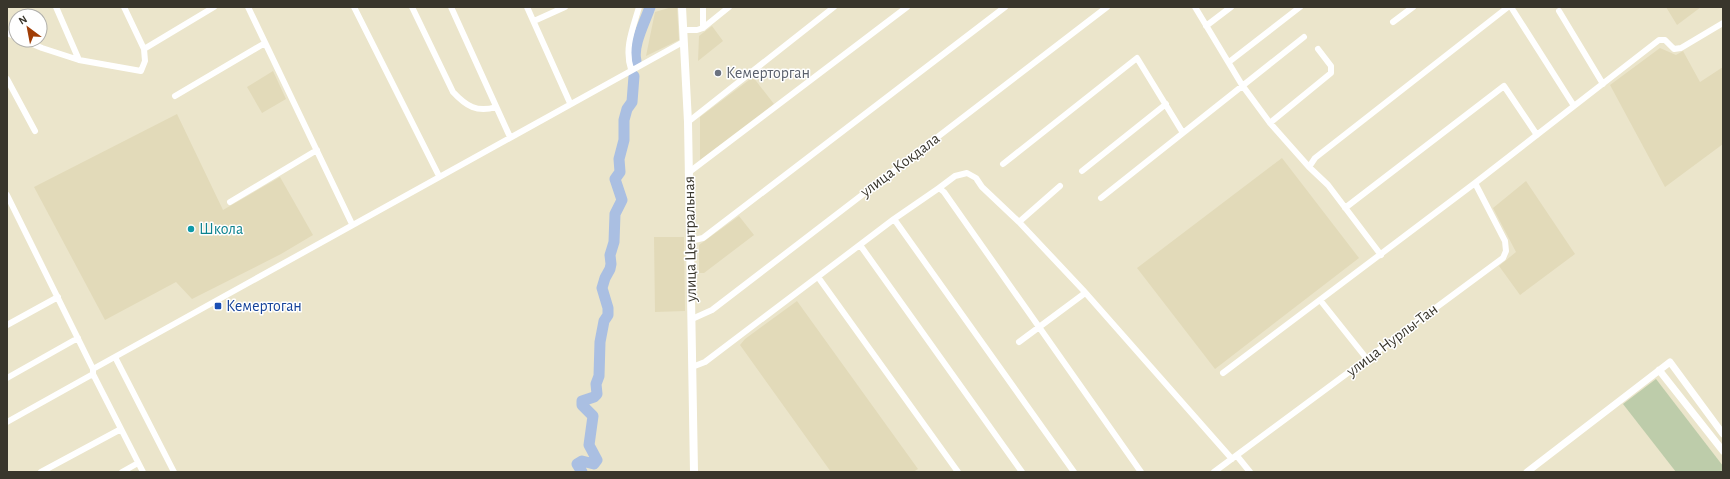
<svg xmlns="http://www.w3.org/2000/svg" width="1730" height="479" viewBox="0 0 1730 479" font-family="'Alegreya Sans',sans-serif">
  <style>
    .built { fill: #e2dab9 }
    .green { fill: #bdccaa }
    .lines { fill: none; stroke-linecap: round; stroke-linejoin: round }
    .river { stroke: #aabfe2; stroke-width: 11 }
    .minor { stroke: #fff; stroke-width: 6 }
    .tertiary { stroke: #fff; stroke-width: 7 }
    .secondary { stroke: #fff; stroke-width: 8 }
    .worship-dot { fill: #6b7280; stroke: #fff; stroke-width: 1.5 }
    .culture-dot { fill: #0f9aa8; stroke: #fff; stroke-width: 1.5 }
    .transit-dot { fill: #1a4fb4; stroke: #fff; stroke-width: 1.5 }
    .labels { text-anchor: middle; dominant-baseline: central; stroke-width: 3; stroke-linejoin: round; paint-order: stroke }
    .worship-label { font-size: 16px; fill: #5b616d; stroke: #fff; text-anchor: start }
    .street-label { font-size: 16px; fill: #39362c; stroke: #fff }
    .culture-label { font-size: 16px; fill: #0d838f; stroke: #fff; text-anchor: start }
    .transit-label { font-size: 16px; fill: #164399; stroke: #fff; text-anchor: start }
  </style>
  <rect width="100%" height="100%" fill="#ebe5cb"/>
  <path class="built" d="M672,7H677L679,40L646,56L655,12Z
    M1666,7H1701L1677,25Z
    M712,26L723,41L698,61L699,36Z
    M1660,48L1676,55L1683,51L1700,82L1723,67V144L1665,187L1610,85Z
    M273,71L286,99L262,113L247,87Z
    M753,77L774,104L700,160V117Z
    M177,114L223,210L280,177L313,235L281,254L192,299L176,282L105,320L34,187Z
    M1282,158L1359,258L1215,369L1137,268Z
    M1526,181L1575,254L1520,295L1499,266L1516,252L1493,208Z
    M739,216L754,235L704,273H699V245Z
    M654,237H684L685,311L655,312Z
    M797,301L918,469L913,472H831L740,345L745,339Z"/>
  <path class="green" d="M1656,379L1723,466V472H1676L1623,404Z"/>
  <g class="lines">
    <path class="river" d="M636,61C632,46 645,22 650,7
      M582,472L577,464L582,461L594,464L597,460L589,445L593,416L582,405V401L594,397L597,394L596,384L599,376L600,342L604,321L608,315V308L602,288L605,278L610,269L611,264L610,255L614,242L615,214L622,200L615,179L620,172L619,159L624,140V120L627,109L632,102L634,76"/>
    <path class="minor" d="M56,7L79,60
      M248,7L352,224
      M354,7L439,176
      M412,7L453,92C466,106 477,113 496,107
      M451,7L510,137
      M527,7L570,103
      M1195,7L1242,85L1270,123L1309,167L1328,185L1381,255
      M1511,7L1574,106
      M1559,11L1603,84
      M534,21L565,7
      M1393,22L1413,7
      M1206,26L1231,7
      M703,28V7
      M683,30H697L703,28L729,7
      M7,33L16,37
      M23,40L42,48L79,60L141,71L145,61L144,49L124,7
      M144,49L214,7
      M1229,62L1300,7
      M631,69C624,48 633,28 639,7
      M7,79L35,131
      M175,96L265,43
      M688,122L834,7
      M1270,123L1331,73V66L1318,49
      M1003,164L1137,58L1183,133
      M1309,167L1315,158L1508,7
      M1082,171L1166,104
      M688,173L907,7
      M939,188L955,176L967,173L976,178L982,187L1019,222L1083,290L1232,459
      M7,195L93,369V374L143,472
      M1101,198L1304,37
      M230,202L317,150
      M1345,208L1504,86L1537,135
      M894,219L1074,472
      M1019,222L1060,186
      M690,241L703,238L1005,7
      M860,245L1022,472
      M818,277L958,472
      M1320,300L1367,359
      M692,319L712,310L1107,7
      M7,325L58,297
      M1019,342L1085,293
      M115,357L174,472
      M692,367L705,362L894,219L939,188L944,192L1141,472
      M93,369L683,42
      M1223,373L1475,183L1659,40H1665L1674,49L1681,48L1723,23
      M7,378L78,338
      M7,422L93,374
      M1237,456L1250,472
      M41,472L121,429
      M122,472L138,463
      M1214,472L1503,258L1506,251L1505,241L1475,183"/>
    <path class="tertiary" d="M1659,370L1723,451
      M1527,472L1670,362L1723,434"/>
    <path class="secondary" d="M682,7L688,122L694,472"/>
  </g>
  <circle class="worship-dot" cx="718" cy="73" r="4"/>
  <circle class="culture-dot" cx="191" cy="229" r="4"/>
  <rect class="transit-dot" x="214" y="302" width="8" height="8" rx="2"/>
  <g class="labels">
    <g class="worship-label">
      <text x="726" y="73">Кемерторган</text>
    </g>
    <g class="street-label">
      <text transform="translate(900 165) rotate(-37)">улица Кокдала</text>
      <text transform="translate(690 239) rotate(-91)">улица Центральная</text>
      <text transform="translate(1392 340) rotate(-37)">улица Нурлы-Тан</text>
    </g>
    <g class="culture-label">
      <text x="199" y="229">Школа</text>
    </g>
    <g class="transit-label">
      <text x="226" y="306">Кемертоган</text>
    </g>
  </g>
  <rect width="1730" height="479" fill="none" stroke="#39362c" stroke-width="16"/>
  <g transform="translate(28 28) rotate(328)"><circle r="19" fill="#ffffff" stroke="#b0afab"/>
  <path d="M0-3L7 15L0 10L-7 15Z" fill="#a03d06"/>
  <text y="-6" font-size="11" font-weight="bold" text-anchor="middle" fill="#39362c">N</text>
  </g>
</svg>
